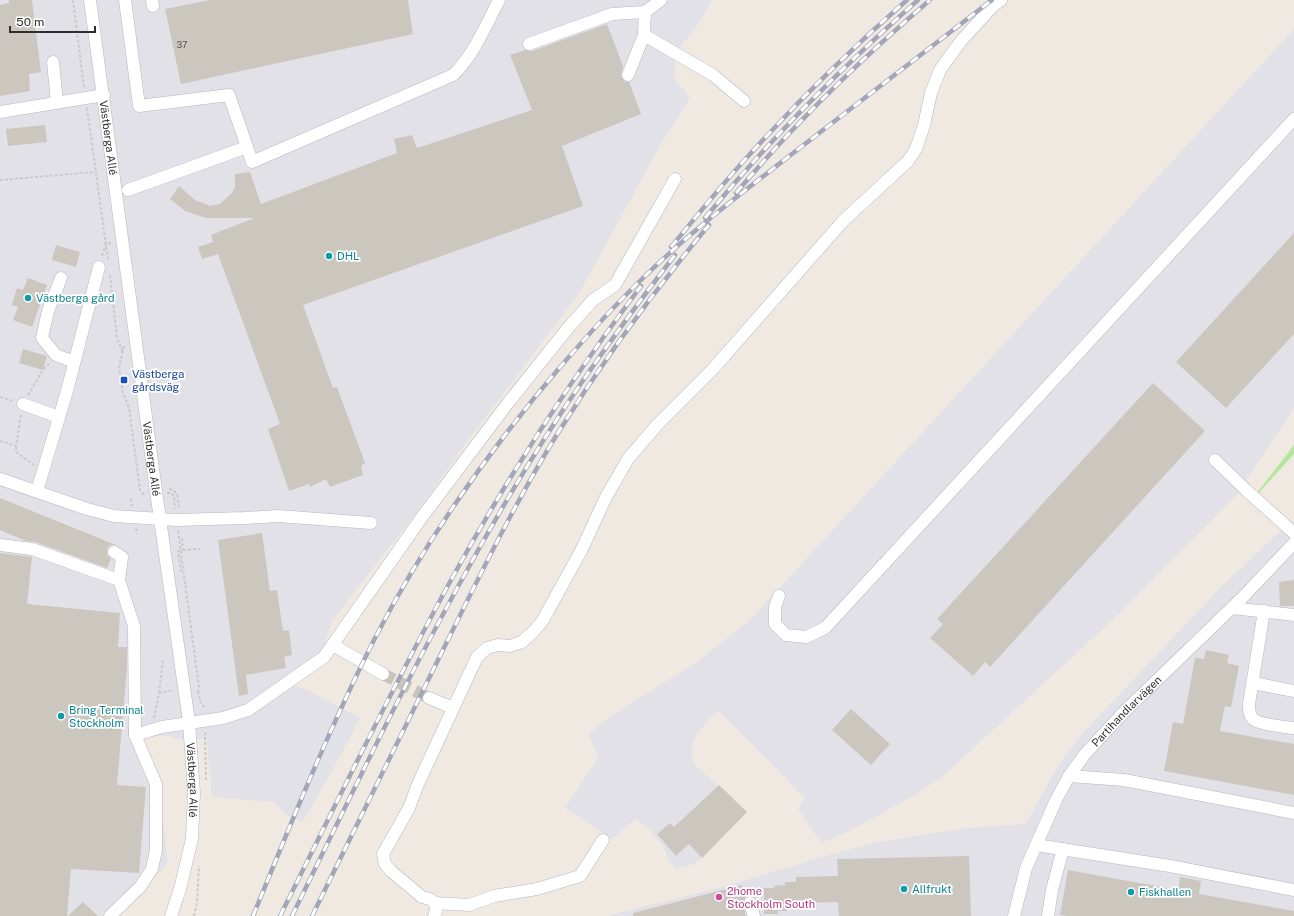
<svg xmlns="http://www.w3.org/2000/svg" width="1294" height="916" viewBox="0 0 1294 916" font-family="'Public Sans',sans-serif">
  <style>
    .industrial { fill: #e3e1e8 }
    .green { fill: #b6e59e }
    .building { fill: #cbc7bf }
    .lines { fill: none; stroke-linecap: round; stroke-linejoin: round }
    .minor-tunnel { stroke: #c8c4bd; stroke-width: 12; stroke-dasharray: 12 6; stroke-linecap: butt }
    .minor-casing { stroke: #b4b7c1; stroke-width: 13 }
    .path { stroke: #c9c9c9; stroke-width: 2; stroke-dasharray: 3 2; stroke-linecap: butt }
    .minor { stroke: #fff; stroke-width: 12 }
    .rail-casing { stroke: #a3a6b8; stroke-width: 4.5 }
    .rail { stroke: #fff; stroke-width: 3; stroke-dasharray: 9; stroke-linecap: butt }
    .culture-dot { fill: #0f9aa8; stroke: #fff; stroke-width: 1.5 }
    .transit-dot { fill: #1a4fb4; stroke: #fff; stroke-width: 1.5 }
    .hotel-dot { fill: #d1479c; stroke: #fff; stroke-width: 1.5 }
    .labels { text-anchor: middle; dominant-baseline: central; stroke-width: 3.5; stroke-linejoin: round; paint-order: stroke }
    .number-label { font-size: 9px; fill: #555452 }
    .street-label { font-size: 11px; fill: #2e2e2e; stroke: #fff }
    .culture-label { font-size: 11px; fill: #0d838f; stroke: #fff; text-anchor: start }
    .transit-label { font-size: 11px; fill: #164399; stroke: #fff; text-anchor: start }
    .hotel-label { font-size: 11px; fill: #b23c85; stroke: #fff; text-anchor: start }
  </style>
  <rect width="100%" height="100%" fill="#efe9e1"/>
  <path class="industrial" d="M0,0H712L695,29L683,43L675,58L674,79L690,97L679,116L666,135L578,295L468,440L423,504L332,621L323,650L282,681L309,691L360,718L331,773L302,822L285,814L275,802L212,797L207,739H177L170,736H155L146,738L142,746L157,775L168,863L117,916H0Z
    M1294,29V408L1237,494L1120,613L942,777L915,795L849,831L821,843L798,809L805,798L719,711L706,722L694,739L691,751L695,765L747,812L702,858L694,864L676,869L669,861L663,846L647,827L636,819L612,839L565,808L598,758L589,734L608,718L698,661L750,620Z
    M1294,521V916H607L722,887L836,853L878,842L968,828L1026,824L1059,764L1080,736L1222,586L1278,533Z"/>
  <path class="green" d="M1294,445V454L1247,506Z"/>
  <path class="building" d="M9,0H32L41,72L29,74L30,91L0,96V5L9,3Z
    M210,0H408L413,34L181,84L165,9Z
    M607,24L623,66L621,76L625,82H629L641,114L562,146L583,206L303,305L333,388L337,387L365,463L361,466L363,475L330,487L326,479L310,487L309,484L289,491L268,429L280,424L218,254L202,259L198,247L213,242L211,235L254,218H206L185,211L170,199L179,186L195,200L203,203L210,206L220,204L232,193L235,187V174L250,172L261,204L397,153L394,139L412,135L417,148L532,110L510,55L525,50L532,51Z
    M45,125L47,142L8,146L6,129Z
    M1294,233V334L1226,408L1176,362Z
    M56,245L80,252L76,267L52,260Z
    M28,278L47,285L32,327L13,320L18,307L12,305L17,288L23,290Z
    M23,349L47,356L43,370L19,363Z
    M1153,383L1205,431L990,667L985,662L973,676L930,638L943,624L937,619Z
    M0,498L116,545H111L107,548V555L111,559L107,568L35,542L26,541L0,530Z
    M262,533L270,591L277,590L283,631L289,630L292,655L284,657L286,668L246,675L248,694L239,696L218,540Z
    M0,553L32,557L27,604L120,613L118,647H127V667L117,785L146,787L139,873L71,869L67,916H0Z
    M1294,580V606H1280L1279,582Z
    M1206,650L1229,655L1227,663L1239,666L1231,707L1225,706L1220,731L1294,744V795L1164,771L1173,722L1183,724L1195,658L1204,659Z
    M851,709L890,744L871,765L832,730Z
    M719,785L747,812L702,858L689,844L676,856L657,834L670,823L674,827Z
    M969,856L971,916H839L838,902L796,903V906L787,907V911H778V914H764V888H774V886L785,885V882H796V877L838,876L837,859Z
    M1068,870L1178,890L1180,877L1201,881L1199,894L1294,911V916H1067L1060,915Z
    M742,885L745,898L743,905L746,916H633V913Z
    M83,902L98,916H68Z"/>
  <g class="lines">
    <path class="minor-tunnel" d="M383,674L429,698"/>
    <defs>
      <g id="minor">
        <path id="s1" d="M90,0L156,491L189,722L194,793L192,839L180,889L171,916"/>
        <path d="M125,0L139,106L229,95L247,147L128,190"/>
        <path d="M152,0L153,6"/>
        <path d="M645,12L644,35L713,75L744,101"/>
        <path d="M645,12L661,0"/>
        <path d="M529,44L612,14L645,12"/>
        <path d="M53,62L57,103"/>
        <path d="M628,75L644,35"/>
        <path d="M0,112L104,95"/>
        <path d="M247,147L252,162L453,75C474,55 486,25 499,0"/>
        <path d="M61,278L48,311L42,338L56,355L74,362"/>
        <path d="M23,404L59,417"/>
        <path d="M1215,460L1246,490L1294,533"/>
        <path d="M0,479L87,509L114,516L176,520L245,518L278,516L371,523"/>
        <path d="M37,491L67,391L99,267"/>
        <path d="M0,545L32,549L119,580L134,626L135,735L156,784V850L152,869L140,887L110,916"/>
        <path d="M114,552L122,557L119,580"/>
        <path d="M779,596L775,607V624L786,635L806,637L825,628L1294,119"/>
        <path d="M1232,608L1294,615"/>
        <path d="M1264,611L1249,704C1249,710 1249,715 1253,719C1260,725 1285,727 1294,728"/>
        <path d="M333,645L383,674"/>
        <path d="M1253,683L1294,691"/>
        <path d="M429,698L453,708"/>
        <path d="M135,735L162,727L223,718L248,710L324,657L422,517L508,403L568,328L593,300L615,285L675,179"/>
        <path d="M1069,776L1124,780L1294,813"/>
        <path d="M1036,845L1170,866L1294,890"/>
        <path d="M435,903L469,905L494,896L537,889L580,876L603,840"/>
        <path d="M750,903L754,916"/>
        <path d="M434,916L436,911L435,903L430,899L422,897L391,871L385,864L383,854L409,808L418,784L477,657L487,648L498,645L510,646L522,642L534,631L543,620L582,549L606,497L628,459L657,425L713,369L843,221L908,161L916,149L924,125L931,93L940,70L961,41L993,6L1001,0"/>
        <path id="s2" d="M1014,916L1026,868L1056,800L1069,776L1085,754L1124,712L1243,597L1294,543"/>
        <path d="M1048,916L1052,890L1063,849"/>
      </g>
    </defs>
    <use href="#minor" class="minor-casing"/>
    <path class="path" d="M73,0L84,88
      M87,108L108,260
      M0,180L95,172
      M102,256L106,244L111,243
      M110,275L117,338L123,353
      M124,346L119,367L123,393L129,408L140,490L144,495
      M28,395L43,370L49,364
      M0,397L13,401
      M0,441L16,446L21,415
      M16,447V452L34,465
      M169,489C179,491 178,500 179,509
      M167,493H171L174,496L175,509
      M131,499L132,506
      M136,528L137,534
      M178,531L199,687L198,693
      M183,550L200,549
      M181,572L178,551L183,550L182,538
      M198,691L201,704L206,708
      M159,693L163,659
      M154,718L159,693L174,690
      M206,780L205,734L206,732
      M194,916L197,902L199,866"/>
    <use href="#minor" class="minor"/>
    <defs>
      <path id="rail" d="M736,193C795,123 861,59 930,0
        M705,218C770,139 842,67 918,0
        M671,247C697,216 723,183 751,153C800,99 852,48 907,0
        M253,916C291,823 329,729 374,640C425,541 489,450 561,366C587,336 614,306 643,278C692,230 747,189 801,147C865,98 928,49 992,0
        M280,916C336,804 391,690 451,580C507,478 571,379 641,286
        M292,916C347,804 400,692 460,583C498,513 539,444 584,379C613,337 644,295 675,255
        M312,916C354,831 396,745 438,660C475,585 512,508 556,436C602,362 653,292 709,225"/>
    </defs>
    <use href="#rail" class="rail-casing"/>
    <use href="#rail" class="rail"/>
  </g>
  <g class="culture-dot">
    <circle cx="329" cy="256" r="4"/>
    <circle cx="28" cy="298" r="4"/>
    <circle cx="61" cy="716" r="4"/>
    <circle cx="904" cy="889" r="4"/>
    <circle cx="1131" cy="892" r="4"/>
  </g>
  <rect class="transit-dot" x="120" y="376" width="8" height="8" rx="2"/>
  <circle class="hotel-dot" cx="719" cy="897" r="4"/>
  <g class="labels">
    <g class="number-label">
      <text x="182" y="44">37</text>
    </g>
    <g class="street-label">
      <text stroke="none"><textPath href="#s1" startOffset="139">Västberga Allé</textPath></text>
      <text stroke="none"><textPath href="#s1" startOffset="463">Västberga Allé</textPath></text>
      <text stroke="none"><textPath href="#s2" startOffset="238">Partihandlarvägen</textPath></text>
      <text stroke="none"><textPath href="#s1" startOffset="787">Västberga Allé</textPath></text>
    </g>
    <g class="culture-label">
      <text x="337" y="256">DHL</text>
      <text x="36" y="298">Västberga gård</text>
      <text x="69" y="710">Bring Terminal<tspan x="69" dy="13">Stockholm</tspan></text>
      <text x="912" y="889">Allfrukt</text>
      <text x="1139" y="892">Fiskhallen</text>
    </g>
    <g class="transit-label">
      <text x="132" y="374">Västberga<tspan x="132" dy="13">gårdsväg</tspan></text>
    </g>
    <g class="hotel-label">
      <text x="727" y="891">2home<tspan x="727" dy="13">Stockholm South</tspan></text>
    </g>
  </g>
  <path d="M10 26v6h85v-6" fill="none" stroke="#2e2e2e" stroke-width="2"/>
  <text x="16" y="26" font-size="12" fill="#2e2e2e" stroke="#ffffff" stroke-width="3" paint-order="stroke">50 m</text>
</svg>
